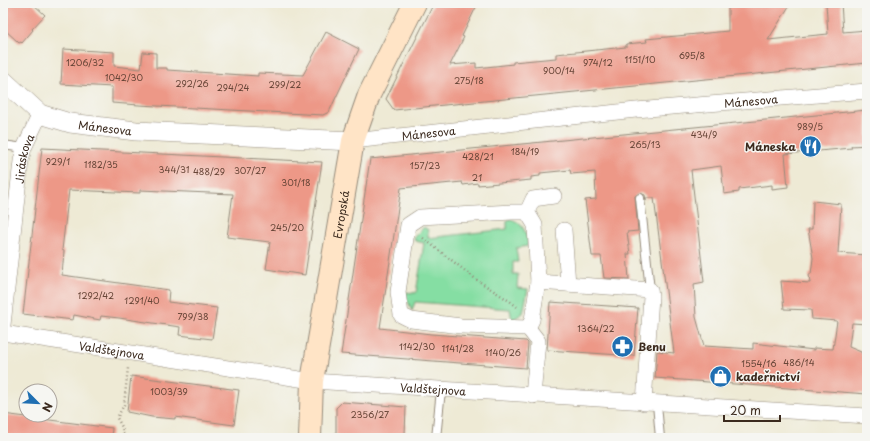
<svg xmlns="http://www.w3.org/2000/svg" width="870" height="441" viewBox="0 0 870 441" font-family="'Playpen Sans',sans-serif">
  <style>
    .green { fill: #85dea3; stroke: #608460 }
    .building { fill: #ed9887 }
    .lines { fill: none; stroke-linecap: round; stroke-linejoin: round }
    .service-casing { stroke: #948a7a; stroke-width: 10 }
    .minor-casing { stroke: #948a7a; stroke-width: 16 }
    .tertiary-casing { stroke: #948a7a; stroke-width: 20 }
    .secondary-casing { stroke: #948a7a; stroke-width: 24 }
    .path { stroke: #948a7a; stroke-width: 2.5; stroke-dasharray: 1 3; stroke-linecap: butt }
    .service { stroke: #fff; stroke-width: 8 }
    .minor { stroke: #fff; stroke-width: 15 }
    .tertiary { stroke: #fff; stroke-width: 19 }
    .secondary { stroke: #ffe4c6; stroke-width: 22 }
    .labels { text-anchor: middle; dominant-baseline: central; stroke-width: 3; stroke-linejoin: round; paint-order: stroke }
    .number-label { font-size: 9px; fill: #684638 }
    .street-label { font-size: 11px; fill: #3b2a1e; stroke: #f6f6f2 }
    .poi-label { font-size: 11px; font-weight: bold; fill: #3b2a1e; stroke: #f6f6f2; text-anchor: start }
  </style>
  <rect width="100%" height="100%" fill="#f6f6f2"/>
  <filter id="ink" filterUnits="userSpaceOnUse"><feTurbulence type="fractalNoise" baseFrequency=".025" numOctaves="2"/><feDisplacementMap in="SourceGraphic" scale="8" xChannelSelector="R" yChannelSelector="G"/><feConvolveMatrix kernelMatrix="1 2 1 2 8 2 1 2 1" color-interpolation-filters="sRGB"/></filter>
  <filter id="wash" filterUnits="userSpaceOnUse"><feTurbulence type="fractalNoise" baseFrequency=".012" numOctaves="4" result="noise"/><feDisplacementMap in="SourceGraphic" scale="16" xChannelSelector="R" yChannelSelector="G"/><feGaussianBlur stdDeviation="0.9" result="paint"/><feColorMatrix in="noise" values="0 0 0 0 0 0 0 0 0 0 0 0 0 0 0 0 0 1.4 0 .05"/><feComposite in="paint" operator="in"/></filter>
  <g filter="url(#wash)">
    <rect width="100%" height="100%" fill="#eeead5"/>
    <path class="green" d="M510,219C523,222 527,233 528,246L516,248L518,262H513V274H518L517,288L528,289L523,313L512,320L510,309L415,302L412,311L404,292L416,293L424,243L415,241L414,237L424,227L428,230V238L507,229V221Z"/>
    <g id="blocks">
      <path class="building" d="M3,3H32L45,15L32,29L33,30L22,43L21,42L19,43L3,28Z
        M434,3H478L462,36L464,37L450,65L476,63V68L495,66L513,64V62L556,58V54L626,47V44L647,42L646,39L728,31V3H791L768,40L828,34L826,3H841L843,32L867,30V63L394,110L386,99Z
        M326,32L359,49L329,112L323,115L139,105L112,103V87L61,84L63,49L114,52V66L141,69L143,52L156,53V68H167V70L258,76V73L303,75Z
        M867,110V145L851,146L852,148L785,154L788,187L772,189V185L739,189V192L724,194L721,166L691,170L704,282L694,284L696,317L704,346L753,349V343L814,350V348L833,349L837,321L812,319L811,310L784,309L781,281L810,283L809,274H811L813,258L808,229H812L813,201L841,204L838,253L867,255V324L852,323L849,347L861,352L863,356L867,358V394L655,378L657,351L674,353L654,198H646V201L645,195L640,193L635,196L638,231L627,232L630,254H627L629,279L604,278L601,256H592L585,200L596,199L595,172L571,174L570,170L540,173V176L531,177V180L478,185V183L463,185L462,182L401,188L380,328L431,334L526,341L528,343L526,368L341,354L370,159Z
        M42,148L322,162L305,275L266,269L270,242L227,237L233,194L140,190V193L69,190L62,250L64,251L62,275L169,290L168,302L217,308L212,339L179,335L180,327L119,318L101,316L100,320L74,315L73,320L23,314Z
        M550,302L638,308L634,356L547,350Z
        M131,376L239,390L234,425L175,417V419L152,417L127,412Z
        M342,402L406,407L405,434L401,438H336V408Z
        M3,414L112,428L111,438H3Z"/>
    </g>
  </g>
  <g filter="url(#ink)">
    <use href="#blocks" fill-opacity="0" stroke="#948a7a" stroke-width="1"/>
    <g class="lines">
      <defs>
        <path id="service" d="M3,145L24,148
          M640,198L650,290
          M657,404L660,438
          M436,438L441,390"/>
        <g id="minor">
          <path id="s1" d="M353,141L636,110L867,91"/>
          <path d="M512,212H527L535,225L538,282L532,320L528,328L461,326L411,320L401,315L398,292L408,225L420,217Z"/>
          <path d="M527,212L533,199L554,196"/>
          <path d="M564,230L568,284"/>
          <path d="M538,282L650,290L651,296L644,403"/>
          <path id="s2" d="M3,325L21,161L24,148L40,114"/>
          <path d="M528,328L538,341L533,396"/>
          <path id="s3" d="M3,333L312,381L867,416"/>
        </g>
        <g id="tertiary">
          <path id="s4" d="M3,80L40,114L70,123L136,131L353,141"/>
        </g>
        <g id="secondary">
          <path id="s5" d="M310,438L312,381L353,141L369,95L415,3"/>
        </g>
      </defs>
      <use href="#service" class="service-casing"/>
      <use href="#minor" class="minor-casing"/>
      <use href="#tertiary" class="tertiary-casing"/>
      <use href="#secondary" class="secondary-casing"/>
      <path class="path" d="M423,238L477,280L511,302L517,307
        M124,438L122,427L117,418L124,405L128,368"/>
      <use href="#service" class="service"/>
      <use href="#minor" class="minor"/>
      <use href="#tertiary" class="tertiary"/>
      <use href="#secondary" class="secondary"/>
    </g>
  </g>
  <defs>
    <symbol id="restaurant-disc" viewBox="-11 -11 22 22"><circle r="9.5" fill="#1f6fb2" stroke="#f6f6f2"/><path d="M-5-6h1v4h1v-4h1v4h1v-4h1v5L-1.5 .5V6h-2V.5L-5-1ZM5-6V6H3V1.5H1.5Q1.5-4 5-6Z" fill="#fff"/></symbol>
    <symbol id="pharmacy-disc" viewBox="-11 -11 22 22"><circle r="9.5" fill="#1f6fb2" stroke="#f6f6f2"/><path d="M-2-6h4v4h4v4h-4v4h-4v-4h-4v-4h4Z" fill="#fff"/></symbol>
    <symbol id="shop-disc" viewBox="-11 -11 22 22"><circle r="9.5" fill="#1f6fb2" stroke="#f6f6f2"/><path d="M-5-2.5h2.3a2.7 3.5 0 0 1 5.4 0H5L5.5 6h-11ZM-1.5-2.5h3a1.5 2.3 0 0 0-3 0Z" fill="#fff"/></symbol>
  </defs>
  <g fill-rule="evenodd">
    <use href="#restaurant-disc" x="798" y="134" width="25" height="25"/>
    <use href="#pharmacy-disc" x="610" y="334" width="25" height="25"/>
    <use href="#shop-disc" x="708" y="364" width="25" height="25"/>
  </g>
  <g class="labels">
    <g class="number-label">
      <text x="692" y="55">695/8</text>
      <text x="640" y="59">1151/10</text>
      <text x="85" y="62">1206/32</text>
      <text x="598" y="62">974/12</text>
      <text x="559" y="70">900/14</text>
      <text x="124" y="77">1042/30</text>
      <text x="469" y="80">275/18</text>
      <text x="192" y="83">292/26</text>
      <text x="285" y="84">299/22</text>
      <text x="233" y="87">294/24</text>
      <text x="810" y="126">989/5</text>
      <text x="704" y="134">434/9</text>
      <text x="645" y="144">265/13</text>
      <text x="525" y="151">184/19</text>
      <text x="478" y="156">428/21</text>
      <text x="58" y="161">929/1</text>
      <text x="101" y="164">1182/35</text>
      <text x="425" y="165">157/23</text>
      <text x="174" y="169">344/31</text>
      <text x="250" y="170">307/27</text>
      <text x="209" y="171">488/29</text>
      <text x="477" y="177">21</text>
      <text x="296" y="182">301/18</text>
      <text x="287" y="227">245/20</text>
      <text x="96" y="295">1292/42</text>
      <text x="142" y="300">1291/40</text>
      <text x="193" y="316">799/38</text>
      <text x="596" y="328">1364/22</text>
      <text x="417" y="346">1142/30</text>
      <text x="458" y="348">1141/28</text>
      <text x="503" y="352">1140/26</text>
      <text x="799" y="362">486/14</text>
      <text x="759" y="363">1554/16</text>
      <text x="169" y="391">1003/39</text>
      <text x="370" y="414">2356/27</text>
    </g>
    <g class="street-label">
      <text stroke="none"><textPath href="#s1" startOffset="400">Mánesova</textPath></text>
      <text stroke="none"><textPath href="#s4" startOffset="117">Mánesova</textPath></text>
      <text stroke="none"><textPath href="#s1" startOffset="76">Mánesova</textPath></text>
      <text stroke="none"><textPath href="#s2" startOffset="168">Jiráskova</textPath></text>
      <text stroke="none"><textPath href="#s5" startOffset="226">Evropská</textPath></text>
      <text stroke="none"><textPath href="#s3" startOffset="110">Valdštejnova</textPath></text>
      <text stroke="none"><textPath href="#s3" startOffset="434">Valdštejnova</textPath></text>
    </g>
    <g class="poi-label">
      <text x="796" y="146" text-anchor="end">Máneska</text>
      <text x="638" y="346">Benu</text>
      <text x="736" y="376">kadeřnictví</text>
    </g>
  </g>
  <rect width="870" height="441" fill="none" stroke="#f6f6f2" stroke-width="16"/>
  <g transform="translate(38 403) rotate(114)"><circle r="19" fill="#f6f6f2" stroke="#aba49d"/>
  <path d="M0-3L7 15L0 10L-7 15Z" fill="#1f6fb2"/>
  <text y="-6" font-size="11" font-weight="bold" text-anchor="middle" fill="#3b2a1e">N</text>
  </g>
  <path d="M724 415v6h56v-6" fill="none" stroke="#3b2a1e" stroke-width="2"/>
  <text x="730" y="415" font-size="12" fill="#3b2a1e" stroke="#f6f6f2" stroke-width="3" paint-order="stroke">20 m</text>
</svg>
